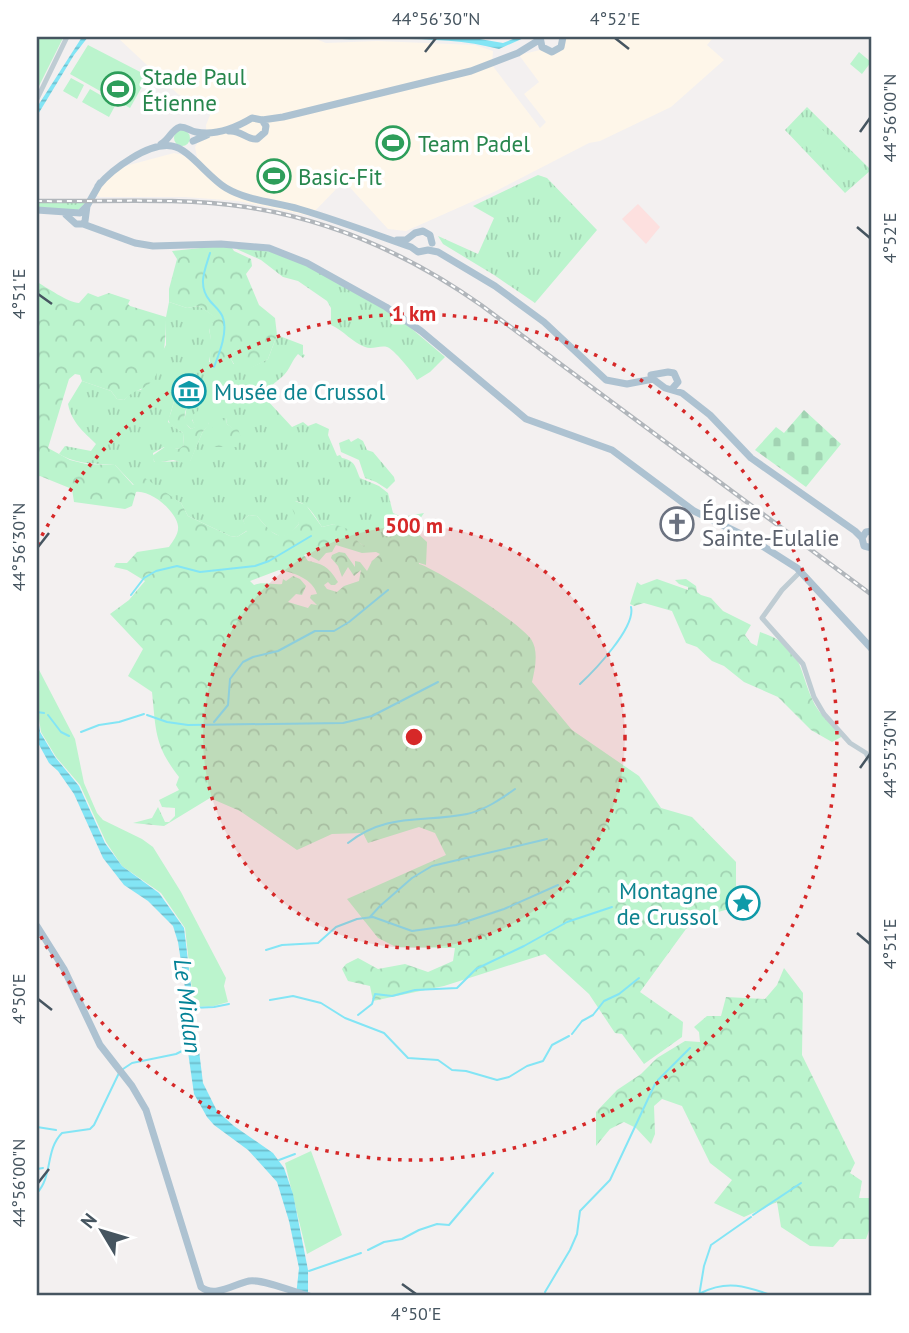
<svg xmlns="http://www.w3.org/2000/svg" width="909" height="1333" viewBox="0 0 909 1333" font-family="'PT Sans',sans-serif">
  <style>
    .commercial { fill: #fef6e9 }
    .education { fill: #e4e1e2 }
    .medical { fill: #fde0df }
    .grass { fill: url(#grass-tufts); fill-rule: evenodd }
    .forest { fill: url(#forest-crowns); fill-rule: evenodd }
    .cemetery { fill: url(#cemetery-stones) }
    .green { fill: #bbf4cd }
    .water { fill: url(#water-rules) }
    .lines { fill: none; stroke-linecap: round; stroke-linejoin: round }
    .stream { stroke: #83e5f5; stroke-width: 2 }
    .minor { stroke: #bfccd3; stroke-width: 5 }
    .major { stroke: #adc2d1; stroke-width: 7 }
    .rail-casing { stroke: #b1b6bb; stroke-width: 4.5 }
    .rail { stroke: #fff; stroke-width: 2; stroke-dasharray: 5; stroke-linecap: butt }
    .ticks { fill: none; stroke: #465560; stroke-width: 2.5 }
    .ring { fill: none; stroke: #d62828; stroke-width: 3.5; stroke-dasharray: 3.5 7 }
    .labels { text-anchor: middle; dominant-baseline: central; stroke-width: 7; stroke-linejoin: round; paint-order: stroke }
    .leisure-label { font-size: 23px; fill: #27864d; stroke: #fff; text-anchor: start }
    .culture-label { font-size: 23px; fill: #0d838f; stroke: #fff; text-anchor: start }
    .worship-label { font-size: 23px; fill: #5b616d; stroke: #fff; text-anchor: start }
    .water-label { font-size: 24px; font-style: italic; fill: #038297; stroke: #fff }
    .centre { fill: #d62828; stroke: #fff; stroke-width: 3.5 }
    .ring-label { font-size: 21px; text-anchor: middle; font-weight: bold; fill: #d62828; stroke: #fff; stroke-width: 7; stroke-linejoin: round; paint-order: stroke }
    .neatline { fill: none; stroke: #465560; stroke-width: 2.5 }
    .ticks-label { font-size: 18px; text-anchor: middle; fill: #465560 }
  </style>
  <defs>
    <pattern id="grass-tufts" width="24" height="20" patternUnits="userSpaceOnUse" patternTransform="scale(1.75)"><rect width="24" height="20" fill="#bbf4cd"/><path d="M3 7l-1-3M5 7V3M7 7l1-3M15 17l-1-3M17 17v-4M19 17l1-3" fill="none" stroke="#a2d3b3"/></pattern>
    <pattern id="forest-crowns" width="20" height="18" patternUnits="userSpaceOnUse" patternTransform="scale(1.75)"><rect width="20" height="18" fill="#bbf4cd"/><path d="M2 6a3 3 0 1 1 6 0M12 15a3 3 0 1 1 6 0" fill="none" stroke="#a2d3b3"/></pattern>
    <pattern id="cemetery-stones" width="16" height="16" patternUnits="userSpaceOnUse" patternTransform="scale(1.75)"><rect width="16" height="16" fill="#bbf4cd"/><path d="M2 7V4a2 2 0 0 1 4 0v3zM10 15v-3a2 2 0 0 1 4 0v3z" fill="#a2d3b3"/></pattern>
    <pattern id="water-rules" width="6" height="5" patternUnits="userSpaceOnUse" patternTransform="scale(1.75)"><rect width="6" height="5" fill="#83e5f5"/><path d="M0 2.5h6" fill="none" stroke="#6dbcca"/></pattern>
  </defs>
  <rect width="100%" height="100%" fill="#f3f0f0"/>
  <path class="commercial" d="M117,37H311L326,43L377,41L475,45L493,51L492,65L540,128L546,122L524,94L539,82L519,55L540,50L557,53L565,44V37H710L712,39L707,45L724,60L671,107L600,141L589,143L496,191L406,231L388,229L344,181L310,216L238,201L185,197H100L96,195L113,172L129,165L174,153L183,155L192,162L197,157L195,147L198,142L207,139L206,125L211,113L178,94Z"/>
  <path class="education" d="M675,506L680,511L666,530L659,525L672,507Z"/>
  <path class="medical" d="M638,204L660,227L646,244L622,219Z"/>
  <path class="grass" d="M807,107L871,170L845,193L785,130Z
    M174 138a8 8 0 1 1 16 0a8 8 0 1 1-16 0Z
    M538,175L547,178L597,230L535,303L494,275L443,244L438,236L478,254L494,218L473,206Z
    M37,202L85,203L78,210L37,207Z
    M232,247L269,248L288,254L386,307L445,357L430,372L417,380C414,374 393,348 387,347C380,345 372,350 365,347C353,343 343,330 331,325V308L327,301L298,281L283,277L261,260Z
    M169,302L187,308L199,306L217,318L209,329L212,345L209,362L234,364L231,359L235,350L243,355L246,370L268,359L277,335L303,345V354L305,355L303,358L298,354C292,360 290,369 284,375C275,384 268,385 266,399L292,427L303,422L308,426L316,423L329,429L328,435L337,456L340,455L342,458C356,461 355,467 360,478L379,486L388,493L393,513L402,517L424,513L413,529L427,542L426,565L364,546L334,524L322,527C315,517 309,503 295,501L299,524L290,534L281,537L270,531L257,516L249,515L243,520L248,530L237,537L230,536L188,516L181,503L168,495L138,483L134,485L115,465C94,463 78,465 59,454L65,446L91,451L96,444C83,431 72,423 68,404L82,381L111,391L117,399L124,400L132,391L141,390L166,345V317ZM180,394L189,395L184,422L191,429L196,427L192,420L200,409L209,424L203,431L190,461L154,462L153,453L164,447L180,449L184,445L183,433L168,422L175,398ZM226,418L227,424L233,429L212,439L214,429Z
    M358,438L363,441L367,450L373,452L394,477L395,481L387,489L376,482L365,478L359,460L341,452L339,443L349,439L351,442Z"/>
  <path class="forest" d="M230,245L234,251L251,259L252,266L246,274L259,305L275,318L277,335L268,359L246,371L239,364L242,355L235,350L231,359L234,365L211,373C208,356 213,346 209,328L216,318L199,306L187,308L169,302V289L177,259L172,251Z
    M37,282C46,287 69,303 79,303L88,293L98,297L109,293L130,300L128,304L130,306L166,317C166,336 165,367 151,382C143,391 134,389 124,400L117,399L111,391L82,381L80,375L75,374L69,379L48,448L70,460L86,464L115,465L133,485L145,478L181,503L188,516L230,536L237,537L247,531L243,520L249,515L257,516C272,533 280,546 299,524L290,504L295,501L306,505L322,527L334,524L353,531L355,539L364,546C384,533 417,535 419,564C435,568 520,623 531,639C539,651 535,669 532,682L572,730L639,776L661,808L692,817L736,862V907L711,914L686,929L640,992L683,1022L682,1037L644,1064L622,1034L615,1033L589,994L545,954L444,986L373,1001L370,986L348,981L342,969L346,964L358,958L378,969L405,964L428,972L453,961L455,948L396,947L378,938L347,899L446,855L435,833L419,827L368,843L363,833L332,834L297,850L240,811L210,798L164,826L133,823L152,818L158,807L165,822H169L175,816V808L162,807L159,800L179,790L176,785L179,777C154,745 156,730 152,692L128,676L143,649L110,614L129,600L145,581L127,570L114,567L116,563H127L137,552L169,547C173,541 179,534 178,526C176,511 151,490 136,492L132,506L125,509L74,502L72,489L40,476L37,477ZM336,545L362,553L376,552L380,554L372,561L367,571L360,562L355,561V567L345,553L339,552L332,555L331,558L338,566L342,577L348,567L354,576L361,570L359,581L344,586L337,592L327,589L324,585L328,582L331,585H335L338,582C330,569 325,564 308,561L304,555L307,554L319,561L326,553L332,552ZM279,570C293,572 313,579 317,594L311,595L310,598L317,605L311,604L308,608L288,602L296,594L302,595L306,586L300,579L293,576L286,581L283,579L282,584C273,585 262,581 254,585L250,581Z
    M180,394L189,395L192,398V402C183,408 182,423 191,429L195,427L191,416L198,411L200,403H203L207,409L209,425L203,431L190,462L184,463L173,460L155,463L152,456L166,446L179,449L184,445L183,433L170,424L168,419C173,412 172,398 180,394Z
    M219,418H226L227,424L234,429H238L241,438L237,447H208L213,424Z
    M657,579L688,590V587L679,584L675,580L686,579L696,586L697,592L701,595L711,598L723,611L751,625L745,635L751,643L757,646L760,632C807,647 797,673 817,708C823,718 835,727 843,736L832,742L811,730L778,697L744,682L724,666L712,661L697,647L686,643L672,611L644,603L634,606L630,604L637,582L641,585Z
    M784,968L803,993L802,1055L855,1163L850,1173L862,1181L859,1198H870C876,1211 871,1226 866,1239H840L833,1247L810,1246L781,1227L777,1202L744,1217L714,1203L732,1180L710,1163L682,1106L662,1099L654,1106L655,1134L651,1144L636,1128L624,1122L610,1129L596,1146V1112L617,1090L641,1074L657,1058L685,1041L700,1042L699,1032L694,1027L707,1016H721L726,997L765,999L777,985Z"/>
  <path class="cemetery" d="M804,410L841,444L806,487L755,450L776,427L784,433Z"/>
  <path class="green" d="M37,37L63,38L37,90Z
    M88,45L148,76L130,108L70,74Z
    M859,52L871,62L862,74L850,64Z
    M71,78L84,85L77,99L63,91Z
    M90,89L116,104L109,117L82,102Z
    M810,118L829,136L812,152L794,134Z
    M836,141L849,154L841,162L828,149Z
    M826,151L839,164L832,172L819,159Z
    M37,666L75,739L84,783L97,813L103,820L142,839L153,847L181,892L226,978L224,986L228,1002L214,1006L194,1007L185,928L161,893L122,866L106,842L80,785L56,757L41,732L37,705Z
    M311,1151L342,1235L307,1254L285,1163Z"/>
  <path class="water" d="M82,37H88L74,55L37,116L39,104Z
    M325,37H468L503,43L518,37H526L499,49C448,35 386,40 333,39Z
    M37,711L40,732L55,757L79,786L105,843L122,866L159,893L184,928L203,1083L217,1111L234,1126L273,1153L284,1168L293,1194L308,1270V1296H296L299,1268L289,1221L277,1182L248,1150L214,1125L207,1117L194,1094L188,1052L185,988L178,942L173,926L148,901L124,885L103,858L74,794L58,771L49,763L37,741Z"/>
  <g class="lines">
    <path class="stream" d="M210,253C205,270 197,285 210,301C214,306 221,311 223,318C228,332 219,354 214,367
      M131,595L144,578L156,571L177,566L200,572L255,566L269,561L311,536
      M580,684C595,670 636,627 631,607
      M37,712L44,713
      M48,715L61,732L69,736
      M147,715L167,722L188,725L343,723L372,716L438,682
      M214,722L228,705L230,679L243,662L253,657L278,651L315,631H334L349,622L388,590
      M81,732L99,725L119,722L144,714
      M348,843C387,812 423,823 467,814C485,810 501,799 515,789
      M370,917L380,906L412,878L432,866L547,839
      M266,950L282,945L318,943L336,927L357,919L373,917L412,931L456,925L504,909L558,885
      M270,1000L293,996L321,1003L345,1018L384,1033L408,1058L438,1060L452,1070L466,1071L497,1080L509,1077L527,1066L543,1061L552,1045L569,1036
      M192,1008L214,1007L229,1004
      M358,1015L372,1004L375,994L392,996L415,990L457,988L476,969L524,946L567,922L612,907
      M572,1034L582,1021L593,1015L604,1001L619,994L639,978
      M123,1069L132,1063L176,1054L190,1047
      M658,1080L690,1048
      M37,1127L56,1130
      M279,1160L295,1154
      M37,1169L43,1168
      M37,1193C53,1176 45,1150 62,1133L90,1129L94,1125L119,1073
      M753,1215L801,1183
      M368,1250L384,1242L402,1239L419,1230L437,1224L449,1225L493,1173
      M309,1271L361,1253
      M545,1292L570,1250L577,1234L580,1211L610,1180L655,1084
      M701,1293C728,1279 748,1287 774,1296
      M699,1296L704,1266L711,1245L751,1217"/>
    <path class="minor" d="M37,99L67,37
      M801,571L782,590L762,618L803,664L814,697L824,714L850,743L866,753L872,764"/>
    <path class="major" d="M540,37L542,47L552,52L561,47L563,37
      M229,131C242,130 246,140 257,139L265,132L266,126L262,120
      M193,141L207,135
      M161,144C170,139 171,130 180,127C187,127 190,131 196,132C216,136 237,127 252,118L262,120L283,117L471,71L518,53L539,40
      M98,186C112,169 149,142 172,146C188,148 209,178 226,188C248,201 275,202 299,209C337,220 374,234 411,247L418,252L428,250L438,252L495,286L544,322L606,380L627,384L653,379L665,388L682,393L710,415L751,458L855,531L862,538L864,546L872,548
      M37,210L80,213L87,206L100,183
      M66,215L76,224H83L85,221L87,206
      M83,224L135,243L153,246L221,244L269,248L307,263L386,307L421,331L526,419L612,450L694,511L753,540L797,568L872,649
      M397,240H406L415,233L423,231L430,235L432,243
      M651,375L668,372L674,373L678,382L672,389
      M862,538L866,532L872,531
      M37,926L64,969L100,1045L132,1086L146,1110L201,1287C215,1298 234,1284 249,1281C264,1279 294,1292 309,1296"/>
    <defs>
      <path id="rail" d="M37,201C106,202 178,197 246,207C332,220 410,255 481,305L872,595"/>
    </defs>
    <use href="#rail" class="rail-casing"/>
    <use href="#rail" class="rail"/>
  </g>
  <path class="ticks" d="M615,38L629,49M425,52L436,38M860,132L870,118M857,227L870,238M38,294L52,304M38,547L49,533M860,768L870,754M857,933L870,944M38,999L52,1010M38,1183L49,1169M402,1284L416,1294"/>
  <circle cx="414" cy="737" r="211" fill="#d62828" fill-opacity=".12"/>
  <g class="ring">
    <circle cx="414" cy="737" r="211"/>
    <path d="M37 545A423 423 0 1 1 37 929"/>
  </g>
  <defs>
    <symbol id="stadium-ring" viewBox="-11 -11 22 22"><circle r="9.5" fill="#fff" stroke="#2e9e5b" stroke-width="1.5"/><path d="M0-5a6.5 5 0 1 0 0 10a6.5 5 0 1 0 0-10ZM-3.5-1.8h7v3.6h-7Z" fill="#2e9e5b"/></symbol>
    <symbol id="museum-ring" viewBox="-11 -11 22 22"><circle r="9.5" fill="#fff" stroke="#0f9aa8" stroke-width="1.5"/><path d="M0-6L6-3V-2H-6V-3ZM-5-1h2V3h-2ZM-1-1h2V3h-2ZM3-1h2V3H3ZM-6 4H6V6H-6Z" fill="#0f9aa8"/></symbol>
    <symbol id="church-ring" viewBox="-11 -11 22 22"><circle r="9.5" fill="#fff" stroke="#6b7280" stroke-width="1.5"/><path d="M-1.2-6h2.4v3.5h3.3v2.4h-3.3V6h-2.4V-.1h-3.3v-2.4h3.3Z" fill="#6b7280"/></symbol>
    <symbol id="sight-ring" viewBox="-11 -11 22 22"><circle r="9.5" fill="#fff" stroke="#0f9aa8" stroke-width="1.5"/><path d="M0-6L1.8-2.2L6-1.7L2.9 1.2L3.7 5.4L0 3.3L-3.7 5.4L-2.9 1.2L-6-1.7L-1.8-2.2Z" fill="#0f9aa8"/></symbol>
  </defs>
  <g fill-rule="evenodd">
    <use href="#stadium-ring" x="99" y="70" width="38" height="38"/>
    <use href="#stadium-ring" x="374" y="124" width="38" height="38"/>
    <use href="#stadium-ring" x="255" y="157" width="38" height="38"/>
    <use href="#museum-ring" x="170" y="372" width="38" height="38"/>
    <use href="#church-ring" x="658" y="505" width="38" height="38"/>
    <use href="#sight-ring" x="724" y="884" width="38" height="38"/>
  </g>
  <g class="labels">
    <g class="leisure-label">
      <text x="142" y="76">Stade Paul<tspan x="142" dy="26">Étienne</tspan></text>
      <text x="418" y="143">Team Padel</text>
      <text x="298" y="176">Basic-Fit</text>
    </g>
    <g class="culture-label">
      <text x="214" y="391">Musée de Crussol</text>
      <text x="718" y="890" text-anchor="end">Montagne<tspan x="718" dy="26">de Crussol</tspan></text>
    </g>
    <g class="worship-label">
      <text x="702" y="511">Église<tspan x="702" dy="26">Sainte-Eulalie</tspan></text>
    </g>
    <g class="water-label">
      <text transform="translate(188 1006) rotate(83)">Le Mialan</text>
    </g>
  </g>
  <circle cx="414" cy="737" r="10" class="centre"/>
  <g class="ring-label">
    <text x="414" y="321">1 km</text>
    <text x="414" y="533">500 m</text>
  </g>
  <rect width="909" height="1333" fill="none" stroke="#ffffff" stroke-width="77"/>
  <g transform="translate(102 1231) rotate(308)" stroke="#ffffff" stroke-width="5" paint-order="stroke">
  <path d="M0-5L12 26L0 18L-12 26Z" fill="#465560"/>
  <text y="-10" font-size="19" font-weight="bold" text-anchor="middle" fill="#465560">N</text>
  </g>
  <rect x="38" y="38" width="832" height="1256" class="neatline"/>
  <g class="ticks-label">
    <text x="436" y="25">44°56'30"N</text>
    <text x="615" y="25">4°52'E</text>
    <text transform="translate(890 118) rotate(-90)" y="6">44°56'00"N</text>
    <text transform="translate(890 238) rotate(-90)" y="6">4°52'E</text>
    <text transform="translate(19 294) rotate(-90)" y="6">4°51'E</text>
    <text transform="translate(19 547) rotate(-90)" y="6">44°56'30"N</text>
    <text transform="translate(890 754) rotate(-90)" y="6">44°55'30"N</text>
    <text transform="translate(890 944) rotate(-90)" y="6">4°51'E</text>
    <text transform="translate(19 999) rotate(-90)" y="6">4°50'E</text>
    <text transform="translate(19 1183) rotate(-90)" y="6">44°56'00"N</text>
    <text x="416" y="1320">4°50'E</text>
  </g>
</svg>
